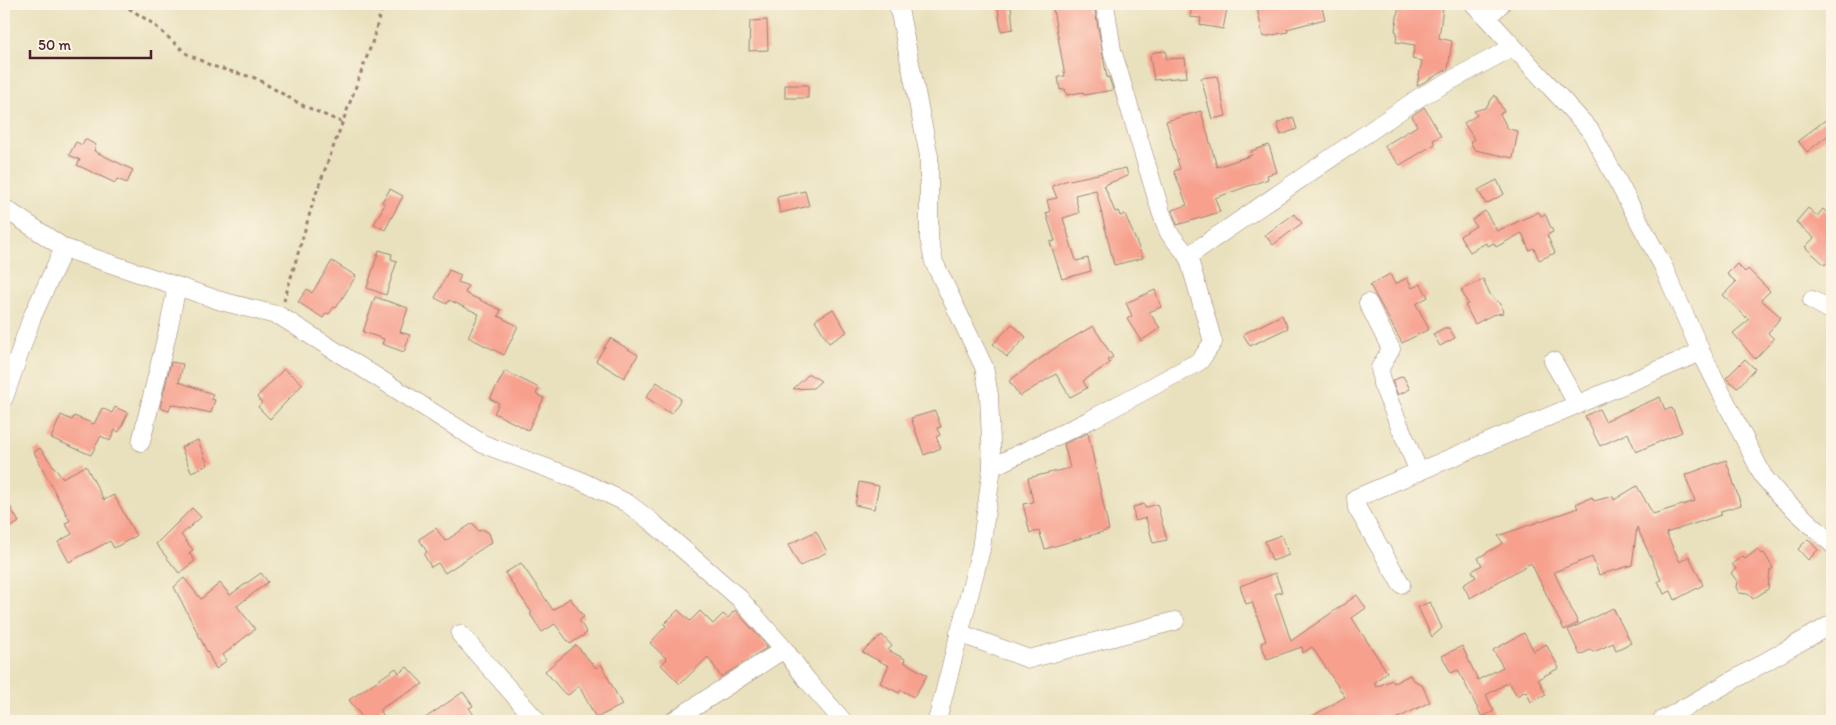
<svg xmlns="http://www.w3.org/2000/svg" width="1836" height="725" viewBox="0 0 1836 725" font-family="Itim,sans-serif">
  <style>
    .building { fill: #f7a08e }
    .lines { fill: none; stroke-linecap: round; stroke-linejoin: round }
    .minor-casing { stroke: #9a8074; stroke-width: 19 }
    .path { stroke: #9a8074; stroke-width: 3; stroke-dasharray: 4 4; stroke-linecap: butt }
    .minor { stroke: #fff; stroke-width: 18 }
  </style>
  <rect width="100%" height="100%" fill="#fcf5e5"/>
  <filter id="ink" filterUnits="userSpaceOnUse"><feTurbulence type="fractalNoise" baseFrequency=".02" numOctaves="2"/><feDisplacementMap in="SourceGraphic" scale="10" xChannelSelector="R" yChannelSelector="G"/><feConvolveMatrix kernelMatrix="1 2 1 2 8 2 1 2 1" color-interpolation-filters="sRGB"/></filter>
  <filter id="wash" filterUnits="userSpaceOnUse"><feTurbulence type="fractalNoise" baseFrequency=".0096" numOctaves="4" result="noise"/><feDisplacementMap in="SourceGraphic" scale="20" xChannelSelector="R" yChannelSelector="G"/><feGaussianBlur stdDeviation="1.12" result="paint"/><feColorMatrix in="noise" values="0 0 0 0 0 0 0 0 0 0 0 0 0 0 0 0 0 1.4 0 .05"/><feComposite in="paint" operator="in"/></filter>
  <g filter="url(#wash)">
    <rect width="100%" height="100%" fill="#e9e1bd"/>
    <g id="blocks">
      <path class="building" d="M1052,4H1087V11L1095,10L1107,78L1109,77L1113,90L1084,95L1083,92L1067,95L1065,89L1060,90L1058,77L1065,76Z
        M1192,4H1228L1223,29L1200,25L1201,18L1190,17Z
        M1261,4H1308L1309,8L1321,4L1325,19L1287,29L1288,32L1263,37L1257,7L1261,6Z
        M1399,4L1443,7L1439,38L1452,41L1448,69L1417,86L1422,61L1412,59L1415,45L1396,42L1397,32L1395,31Z
        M998,7H1011L1013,29L1001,31Z
        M767,20L768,50L749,51L750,21Z
        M1166,51V59L1185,58L1187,77L1154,80L1150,56L1154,52Z
        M1217,76L1226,116L1212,119L1201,78Z
        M785,85H808V98H785Z
        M1495,95L1504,111L1500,114L1508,129L1518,131L1513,158L1475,150L1470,142L1474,139L1464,123L1477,115L1474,111L1485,108Z
        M1424,107L1441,136L1433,140L1435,144L1400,165L1384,146L1417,126L1412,116Z
        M1201,111L1217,167L1252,155L1251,151L1269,145L1277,172L1267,175L1268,179L1215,198L1220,212L1177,225L1172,210L1187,205L1174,171L1180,169L1166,121Z
        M1832,115V132L1807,152L1798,141Z
        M1293,117L1297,129L1281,135L1277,123Z
        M85,139L96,145L94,151L133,170L127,183L117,179L115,183L77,165L80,160L69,155L76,142L82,145Z
        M1126,168L1128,176L1104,185L1115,212L1118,211L1120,216L1125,214L1143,258L1114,265L1096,190L1075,195L1079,213L1063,218L1076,261L1088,258L1091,271L1062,279L1050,242L1055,241L1046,213L1050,212L1047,200L1057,198L1052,186L1065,181Z
        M1497,180L1504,194L1486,204L1478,190Z
        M390,189L403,196L385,230L374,224L385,204L382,202Z
        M805,191L809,206L780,213L777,197Z
        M1808,208L1817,216L1823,209L1832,217V257L1825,265L1805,247L1814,238L1796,222Z
        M1485,211L1497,231L1539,212L1541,216L1545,214L1553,232L1547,235L1555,253L1539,260L1534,248L1529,250L1522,233L1496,247L1494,243L1488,246L1486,243L1470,252L1460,236L1476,226L1472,220Z
        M1294,214L1302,223L1273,245L1265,235Z
        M379,250L392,254L391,259L397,261L386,295L367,288Z
        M332,261L356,276L336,308L334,307L329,314L326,313L323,318L298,302L307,289L312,293Z
        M1737,264L1745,272L1748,269L1770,291L1761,300L1781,317L1768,333L1774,339L1755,359L1733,333L1749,320L1723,295L1736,282L1727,274Z
        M449,270L461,275L458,282L468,286L465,293L501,310L498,316L518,326L504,355L468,337L479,314L449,300L447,304L435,298Z
        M1390,274L1395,284L1407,278L1412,288L1421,284L1428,297L1416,304L1429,329L1402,343L1370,285Z
        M1483,279L1491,296L1501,304L1503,313L1492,315L1475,324L1465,305L1468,304L1461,290Z
        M1155,290L1161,307L1149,312L1160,328L1141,341L1127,319L1132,316L1126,303Z
        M375,297L408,308L400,332L410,335L404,352L382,344L384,339L363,332Z
        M833,309L847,332L829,343L815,320Z
        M1282,315L1288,328L1250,346L1243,334Z
        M1012,324L1026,337L1007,357L993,344Z
        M1093,326L1113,357L1108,360L1110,363L1083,381L1087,388L1070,397L1056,374L1020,396L1009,381L1055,348Z
        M1444,328H1449L1455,338L1440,346L1433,334Z
        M610,338L638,355L624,378L596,361Z
        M1745,359L1755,369L1737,388L1726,378Z
        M171,362L183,364L179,382L213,394L211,399L215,400L211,413L171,404L169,411L160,408Z
        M284,369L303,384L270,419L258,407L262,403L257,397Z
        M505,371L539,388L536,394L544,398L528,430L494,413L499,403L490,399Z
        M809,374L821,381L813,388L793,389Z
        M1403,376L1410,389L1398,395L1392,381Z
        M657,382L681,399L671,414L646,397Z
        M1660,397L1665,410L1672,408L1682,432L1636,452L1628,433L1600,446L1585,416L1599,409L1605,421Z
        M115,407L128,413L119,432L115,430L110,441L101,436L91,455L51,438L61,415L72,420L74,416L94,424L102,408L112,413Z
        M935,411L941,427L937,428L940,435L936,437L941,448L924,455L911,418Z
        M1088,433L1109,530L1045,549L1039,531L1030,533L1023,504L1033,502L1028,478L1070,468L1064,444Z
        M198,440L208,465L191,472L181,447Z
        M40,448L62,478L86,466L104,500L114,495L136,536L114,548L110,541L69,562L58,542L72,534L65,523L70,521L34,452Z
        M1726,460L1741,505L1721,511V515L1666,533L1680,562L1689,556L1703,585L1675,600L1671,591L1664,594L1658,581L1661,580L1637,527L1632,565L1599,575L1592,557L1554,572L1578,623L1564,630L1531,563L1470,598L1463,585L1476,577L1472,571L1482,565L1478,558L1503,543L1498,536L1578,508L1576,504L1592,497L1594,501L1613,496L1614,500L1637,486L1653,514L1695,501L1685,475Z
        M859,482L879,486L874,509L855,505Z
        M4,497L19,522L4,531Z
        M1144,504L1145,508L1157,504L1167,540L1153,543L1146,518L1135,521L1133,507Z
        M192,508L201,517L181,535L193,550L189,553L195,561L179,573L156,544Z
        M473,523L478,531L484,530L489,533L492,542L445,573L438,563L431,567L424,555L427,552L419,539L436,528L445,541Z
        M816,531L827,552L800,566L788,545Z
        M1281,535L1289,555L1272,561L1265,541Z
        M1808,539L1818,550L1808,560L1798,549Z
        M1758,549L1762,554L1764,553L1773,568L1770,570L1768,589L1753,599L1748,594L1739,593L1736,587L1737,581L1731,573L1736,569L1732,564L1742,556L1745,559Z
        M521,563L553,610L570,598L584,617L579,620L587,633L570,644L555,624L542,632L530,614L532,613L505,573Z
        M261,573L268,582L237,606L255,629L223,655L227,660L216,669L174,587L184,578L201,599L220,583L230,595Z
        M1275,573L1282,592L1275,594L1291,641L1357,595L1366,608L1352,618L1387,672L1374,683L1376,687L1392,680L1394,683L1410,675L1412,679L1422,685L1430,702L1392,721H1304L1345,697L1312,647L1303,653L1302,647L1267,659L1261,643L1266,641L1252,602L1246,604L1240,586Z
        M1430,602L1442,628L1432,637L1418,607Z
        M1613,608L1631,643L1616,650L1613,643L1594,652L1590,650L1580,655L1568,630Z
        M678,610L690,621L700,611L713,624L723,614L728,618L735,610L768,647L721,677L708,657L680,684L661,665L667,659L650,643L666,626L664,624Z
        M1524,633L1534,651L1546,644L1559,668L1538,679L1546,695L1531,702L1526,691L1517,696L1509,682L1486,695L1494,711L1482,717L1458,670L1451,673L1442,656L1462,646L1478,680L1503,667L1493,650Z
        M882,635L892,646L888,650L905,659L904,662L927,675L914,697L901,690L899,693L880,683L889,666L862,652Z
        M576,645L596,668L601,664L622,705L596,718L579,686L568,695L563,692L545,671Z
        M407,667L423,684L380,709L386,721H365L349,700L396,668L399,673Z
        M463,692L473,706L469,708L478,721H421Z"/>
    </g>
  </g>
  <g filter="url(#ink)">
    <use href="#blocks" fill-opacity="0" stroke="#9a8074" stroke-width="1"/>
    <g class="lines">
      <defs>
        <path id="minor" d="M898,4L929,156V239L934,262L984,367L989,395L992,467L981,549L937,721
          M1474,4L1590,130L1663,266L1701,352L1763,476L1780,496L1832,544
          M1488,17L1501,4
          M4,208L64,248L221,301L280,316L483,444L579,480L627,503L652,522L739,598L784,649L807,680L843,721
          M1188,256L1420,97L1513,47
          M1812,300L1832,311
          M1368,303L1391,349L1380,368L1382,384L1419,472
          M1553,361L1578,405
          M4,398L32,317L64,248
          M141,442L169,326L177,286
          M992,467L1092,419L1200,361L1213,342L1188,256L1169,233L1161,212L1112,50L1105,4
          M1401,584L1357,508L1356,498L1701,352
          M959,633L1029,659L1175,621
          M460,634L537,721
          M673,721L784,649
          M1661,721L1832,624"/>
      </defs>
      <use href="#minor" class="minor-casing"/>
      <path class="path" d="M122,4L152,23L187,54L212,66L255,78L302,105L341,122
        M284,301L314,199L372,43L383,4"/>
      <use href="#minor" class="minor"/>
    </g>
  </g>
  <rect width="1836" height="725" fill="none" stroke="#fcf5e5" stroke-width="20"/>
  <path d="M30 50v8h121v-8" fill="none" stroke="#4a1f2b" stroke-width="2.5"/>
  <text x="38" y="50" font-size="15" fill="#4a1f2b" stroke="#fcf5e5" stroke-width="4" paint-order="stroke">50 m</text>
</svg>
